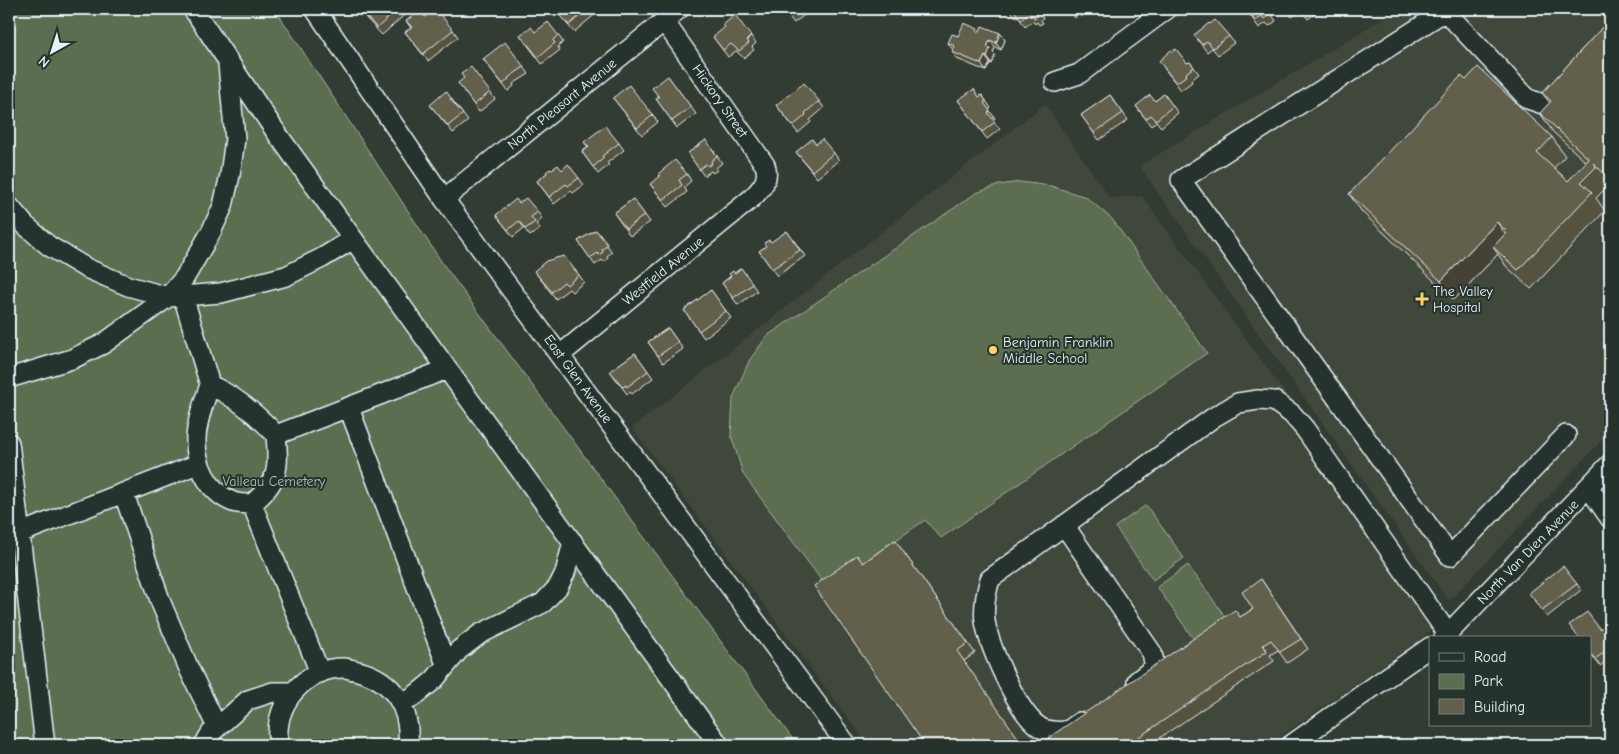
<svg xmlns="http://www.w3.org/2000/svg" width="1619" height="754" viewBox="0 0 1619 754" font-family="'Comic Neue',sans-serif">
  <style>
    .built { fill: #40463a }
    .green { fill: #5d6d50; stroke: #a2afa4 }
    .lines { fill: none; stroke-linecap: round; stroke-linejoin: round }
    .minor-casing { stroke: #e8f1f8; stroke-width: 22 }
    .minor { stroke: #26332d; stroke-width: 19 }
    .wall { fill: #545241; stroke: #e8f1f8 }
    .shaded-wall { fill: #454235; stroke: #e8f1f8 }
    .building { fill: #625f4c; stroke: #e8f1f8 }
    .poi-dot { fill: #ffd166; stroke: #26332d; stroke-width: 2 }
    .labels { text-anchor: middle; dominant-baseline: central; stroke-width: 4; stroke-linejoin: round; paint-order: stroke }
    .street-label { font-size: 14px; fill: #e8f1f8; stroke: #26332d }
    .poi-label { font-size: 14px; fill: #e8f1f8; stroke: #26332d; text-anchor: start }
    .park-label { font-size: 14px; fill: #b0bcb5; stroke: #26332d }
  </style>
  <rect width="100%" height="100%" fill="#323c33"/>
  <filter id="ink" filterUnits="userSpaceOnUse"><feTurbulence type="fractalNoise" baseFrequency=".02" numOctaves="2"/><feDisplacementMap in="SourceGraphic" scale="10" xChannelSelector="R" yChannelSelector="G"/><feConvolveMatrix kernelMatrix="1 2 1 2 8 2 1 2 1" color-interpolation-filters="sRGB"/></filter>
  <g filter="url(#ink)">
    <path class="built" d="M1399,9H1610V432L1449,601L1139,166Z
      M1045,104L1110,198L1142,196L1448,617L1414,644L1268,745H868L632,428Z"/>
    <path class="green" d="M9,9H275L443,264L797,745H9Z
      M1020,182L1051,186L1086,197L1112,219L1207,353L941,538L925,520L827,588L743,474L731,435L733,398L749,361L767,336L976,193L999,185Z
      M1146,505L1184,558L1153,580L1115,527Z
      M1188,565L1227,619L1195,641L1157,587Z"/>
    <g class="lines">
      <defs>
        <path id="minor" d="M193,9L278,135L719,745
          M315,9L444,199L847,745
          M1448,9L1445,11L1528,99L1546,105L1565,85
          M1445,11L1181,180L1450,556L1566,435
          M1055,82L1079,74L1167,9
          M444,199L679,9
          M9,206L25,225L49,246L86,268L128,286L168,297L221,293L286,276L322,258L353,239
          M183,296L210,385
          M560,355L752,198C762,188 770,179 765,165L664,21
          M9,378L72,359L103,344L168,297L185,277L211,232L223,206L230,175L235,139L228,64
          M210,385C236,397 257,414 276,435C279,469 279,481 252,504C246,504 238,504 233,502C208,492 195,464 196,438C197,420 204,402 210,385Z
          M349,408L446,664
          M276,435L447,369
          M9,443L45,745
          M1589,488L1610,518
          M124,494L161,603L190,671L217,727
          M252,504L320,673
          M1064,525L1152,653L1155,667L1137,681
          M20,533L198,464
          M1444,638L1610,464
          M402,704L417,694L434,680L459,650L480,634L543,603L558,587L565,573L573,542
          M1080,722C1076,724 1072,729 1068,730C1060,733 1044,731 1038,726C1017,711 989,646 985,621C983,607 986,593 990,579L1214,417L1238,403L1258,400L1274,401L1292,414L1305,429L1448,634
          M204,745L211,733L248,700L273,692H293
          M280,745C279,741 277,735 278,730C280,697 309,668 343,668C348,668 353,670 358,671C394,680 411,709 408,745
          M1291,745L1430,647"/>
      </defs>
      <use href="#minor" class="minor-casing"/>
      <use href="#minor" class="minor"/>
    </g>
    <path class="wall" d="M364,9H411L382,35L366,18L361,11Z
      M554,9H595L598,12L574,32Z
      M775,9H812L794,23L786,13L781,17Z
      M1009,9H1047L1048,10L1041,15L1043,18L1041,20L1043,23L1039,25L1037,22L1035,24L1033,21L1025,27L1018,16L1016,17Z
      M1068,9H1087L1089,11L1081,17L1079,14L1075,18Z
      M1246,9H1268L1276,21L1269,26L1266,23L1259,28Z
      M1285,9H1313L1316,13L1308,19L1301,10L1292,17Z
      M1610,19V185L1606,181L1609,185L1596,198L1605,211L1531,289L1506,266L1498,254L1454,300L1362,212L1349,194L1466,80L1552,137L1565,156L1554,168L1568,181L1586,162L1553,132L1540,113L1550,103L1542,93Z
      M406,21L453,30L458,37L428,61L405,32L411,28Z
      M1210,24L1229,36L1234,43L1218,55L1212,48L1207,52L1194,35Z
      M978,29L980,31L1000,33L1005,40L1001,50L995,47L993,53L995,55L992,64L990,63L986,71L957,59L952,52L953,50L948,43L958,36Z
      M535,32L558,35L563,42L558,47L560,50L542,64L520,35Z
      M751,36L756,43L752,47L754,50L744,58L736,51L728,57L713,37Z
      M1172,52L1187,63L1190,62L1199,74L1191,80L1192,82L1181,90L1164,68Z
      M483,59L524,67L529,74L513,84L514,86L508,91Z
      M668,76L696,114L677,128L656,99L659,97Z
      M458,83L490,92L495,99L479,112Z
      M1164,94L1178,113L1161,127L1156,121L1151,126L1136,106L1155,101Z
      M982,95L991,108L989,110L995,118L993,120L1000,129L987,139L958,100L979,97Z
      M1110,95L1128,120L1099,140L1081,115Z
      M451,98L456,105L468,121L453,133L430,105Z
      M613,98L653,115L658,122L642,135Z
      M819,101L824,108L810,120L811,122L798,133L776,105Z
      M706,140L722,163L716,168L717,170L713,173L711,171L704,176L688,153Z
      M584,142L619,143L624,150L607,163L609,165L598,174L582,152L588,147Z
      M816,144L834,153L839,160L817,178L796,152Z
      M551,170H562L579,178L584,185L573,193L571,191L554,204L537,181Z
      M687,174L691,181L684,187L687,192L668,207L650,184Z
      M633,199L650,222L630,236L614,213Z
      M519,203L538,212L542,219L536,224L540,229L530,236L524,228L513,237L496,215Z
      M596,230L612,252L607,256L608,258L604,262L602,260L595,265L578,241Z
      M787,231L805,256L777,276L759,251Z
      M741,268L757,291L738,305L722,283Z
      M534,271L579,275L584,282L572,292L569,289L556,299Z
      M711,290L731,318L704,338L684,310Z
      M668,328L683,349L663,363L648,342Z
      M635,353L653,378L632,394L630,392L627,394L610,371Z
      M895,540L975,653L964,661L863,563Z
      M1261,579L1308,649L1287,663L1278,650L1270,655L1274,661L1149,745H1038L1253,609Z
      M1577,584L1581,590L1547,617L1534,600Z
      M1600,629L1610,631V658L1600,666L1590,653Z"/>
    <path class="shaded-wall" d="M1000,33L1005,40L1001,50L996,43Z
      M990,40L995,47L993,53L995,55L992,64L987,57V47Z
      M985,56L990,63L986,71L981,64Z
      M1497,222L1510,241L1493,247L1498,254L1454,300L1441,281Z"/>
    <path class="building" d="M364,9H398L377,28L361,11Z
      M436,9L453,30L423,54L405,32L412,27L406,21L420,10L425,17Z
      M555,9H588L569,25Z
      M783,9H799L789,16Z
      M1009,9H1037L1038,11L1036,13L1038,16L1034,18L1032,15L1030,17L1028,14L1021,20L1013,9L1011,10Z
      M1246,9H1268L1271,14L1264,19L1262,16L1255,21Z
      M1300,9H1308L1303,12Z
      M735,15L751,36L747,40L749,43L739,51L731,44L723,50L713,37L725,27L723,25Z
      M1610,19V179L1593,163L1596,167L1581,182L1592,192L1518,270L1493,247L1507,232L1497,222L1441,281L1349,194L1461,76L1466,80L1478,67L1552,137L1537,153L1568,181L1589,159L1540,113L1551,101L1542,93Z
      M1215,20L1229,36L1213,48L1207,41L1202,45L1194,35L1209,23L1210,24Z
      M548,22L558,35L553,40L555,43L538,57L520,35L531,27L535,32Z
      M964,23L978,29L977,32L979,33L982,26L1000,33L996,43L990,40L987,47L990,48L987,57L985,56L981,64L952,52L955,46L948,43L952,34L958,36Z
      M505,42L524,67L508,78L509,79L503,84L483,59Z
      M1176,49L1187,63L1190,62L1194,67L1186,73L1187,75L1176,83L1159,61L1171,50L1172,52Z
      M471,67L490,92L474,105L458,83L464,78L461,74Z
      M668,76L691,107L672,121L656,99L659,97L652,88Z
      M804,83L819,101L805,113L806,115L793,126L776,105Z
      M629,85L653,115L637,128L613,98Z
      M974,89L979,97L982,95L986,101L984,103L990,111L988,113L995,122L982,132L958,100Z
      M446,91L451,98L450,99L463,114L448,126L430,105Z
      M1164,94L1173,106L1156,120L1151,115L1146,119L1136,106L1150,95L1155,101Z
      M1110,95L1123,113L1094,133L1081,115Z
      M605,126L619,143L602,156L604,158L593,167L582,152L589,147L584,142Z
      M812,139L816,144L822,139L834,153L812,171L796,152Z
      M706,140L717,156L711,161L712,163L708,166L706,164L699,169L688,153Z
      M675,160L687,174L679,180L682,185L663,200L650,184L660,176L658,174Z
      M568,164L579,178L568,186L566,184L549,197L537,181L547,173L546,172L550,169L551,170L558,165L562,170Z
      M526,198L538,212L531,217L535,222L525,229L519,221L508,230L496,215L516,199L519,203Z
      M633,199L645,215L626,229L614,213Z
      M596,230L608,245L602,249L603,252L599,255L598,253L590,258L578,241Z
      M787,231L800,250L772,269L759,251L766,246L764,243L769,240L771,242Z
      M564,256L579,275L567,285L564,282L552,292L534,271L546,261L556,258Z
      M741,268L753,284L733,298L722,283L731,276L729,274L733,271L735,273Z
      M711,290L726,311L699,331L684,310Z
      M668,328L678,342L658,356L648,342Z
      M635,353L648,371L627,387L626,385L623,387L610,371Z
      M895,540L968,643L957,651L1023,745H925L814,586L857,555L863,563Z
      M1563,566L1577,584L1542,610L1529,593Z
      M1261,579L1301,639L1280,652L1271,640L1263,645L1267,651L1127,745L1125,742L1120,745H1038L1235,610L1240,617L1253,609L1242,592Z
      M1587,612L1600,629L1606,625L1610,631V648L1595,659L1590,653V638H1579L1569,625Z"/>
  </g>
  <g class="poi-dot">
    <path d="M1419.5 291.5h5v5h5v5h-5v5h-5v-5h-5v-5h5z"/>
    <circle cx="993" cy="350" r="5"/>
  </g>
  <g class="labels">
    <g class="street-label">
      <text transform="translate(720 101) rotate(55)">Hickory Street</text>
      <text transform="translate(562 104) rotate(-39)">North Pleasant Avenue</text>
      <text transform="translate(663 271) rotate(-39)">Westfield Avenue</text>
      <text transform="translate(578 379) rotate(54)">East Glen Avenue</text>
      <text transform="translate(1528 552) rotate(-46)">North Van Dien Avenue</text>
    </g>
    <g class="poi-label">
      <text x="1433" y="291">The Valley<tspan x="1433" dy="16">Hospital</tspan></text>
      <text x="1003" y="342">Benjamin Franklin<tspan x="1003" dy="16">Middle School</tspan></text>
    </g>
    <g class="park-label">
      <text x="274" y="481">Valleau Cemetery</text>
    </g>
  </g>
  <rect width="1619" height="754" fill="none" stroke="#26332d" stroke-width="30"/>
  <rect x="15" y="15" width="1589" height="724" fill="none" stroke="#e8f1f8" stroke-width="2" filter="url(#ink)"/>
  <rect x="1429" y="636" width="162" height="90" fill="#26332d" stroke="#747f7e"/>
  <rect x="1439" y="653" width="25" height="8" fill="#26332d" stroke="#747f7e"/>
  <text x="1474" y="662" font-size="15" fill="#e8f1f8">Road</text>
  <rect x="1439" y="674" width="25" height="15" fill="#5d6d50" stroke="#747f7e"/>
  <text x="1474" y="686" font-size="15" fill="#e8f1f8">Park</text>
  <rect x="1439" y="699" width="25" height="15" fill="#625f4c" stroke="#747f7e"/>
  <text x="1474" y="712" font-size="15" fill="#e8f1f8">Building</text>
  <g transform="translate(52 52) rotate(219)" stroke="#26332d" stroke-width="4" paint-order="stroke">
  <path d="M0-4L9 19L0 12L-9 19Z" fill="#e8f1f8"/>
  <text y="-8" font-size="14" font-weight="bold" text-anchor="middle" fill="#e8f1f8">N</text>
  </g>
</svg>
